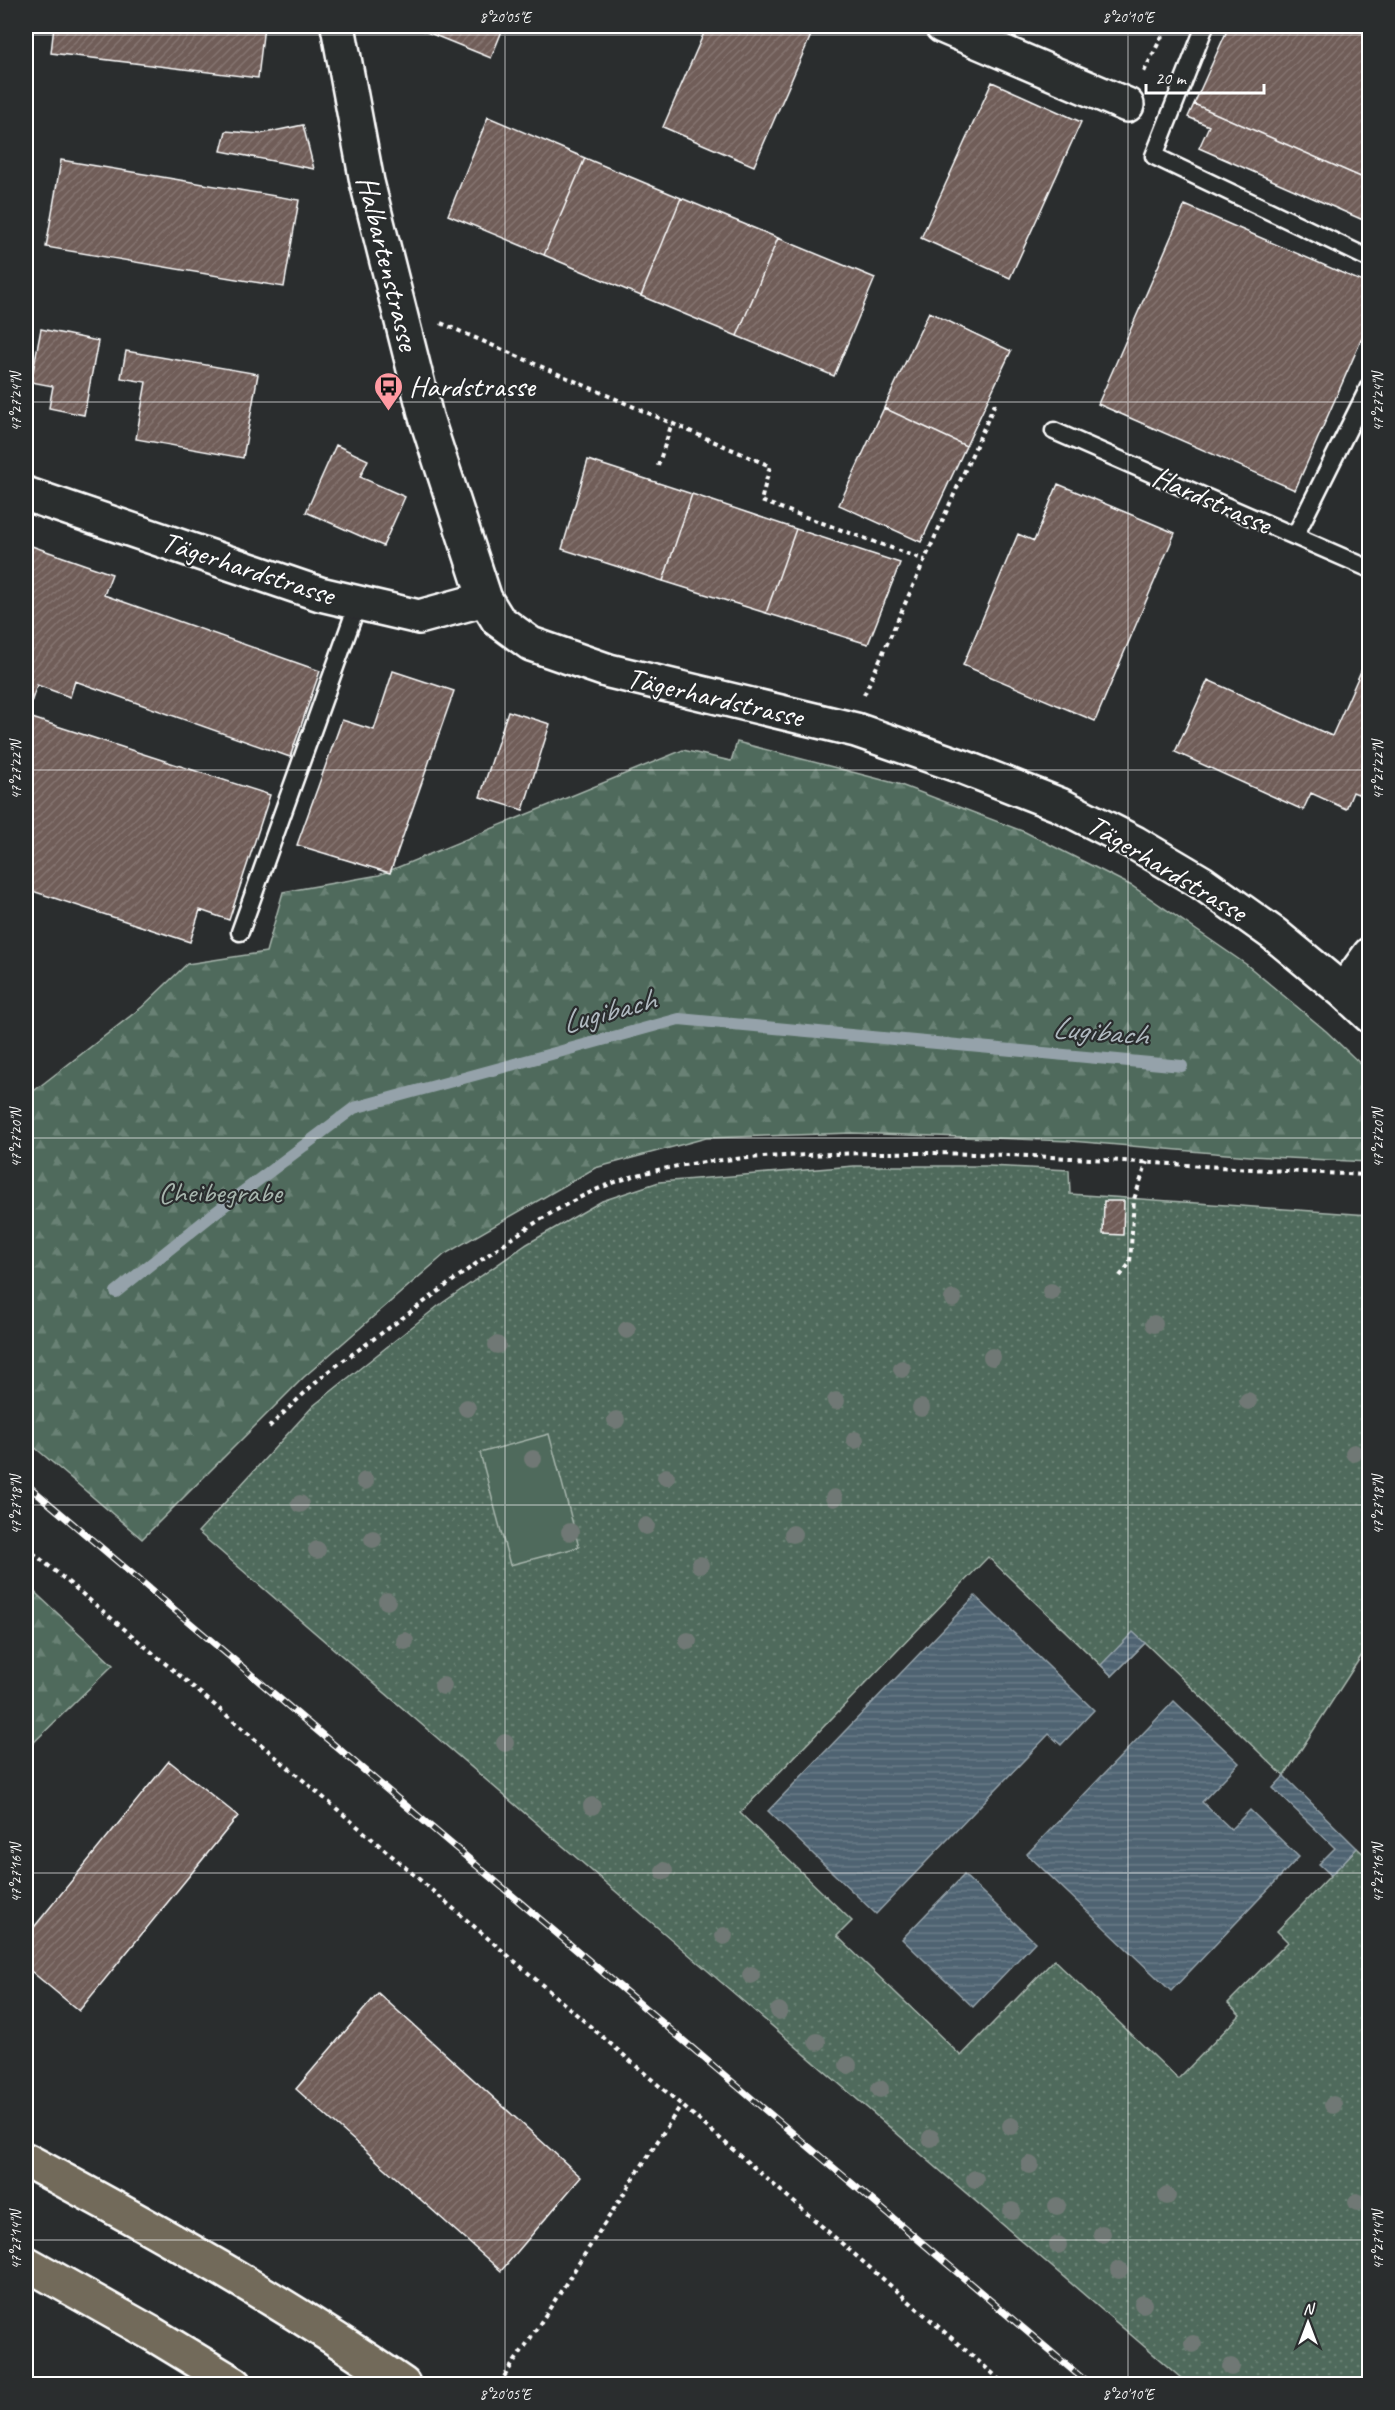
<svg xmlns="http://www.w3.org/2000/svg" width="1395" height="2410" viewBox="0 0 1395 2410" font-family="Caveat,sans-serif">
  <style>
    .green { fill: url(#green-dots); stroke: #a7b5ad; stroke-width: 1.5 }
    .forest { fill: url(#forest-firs); stroke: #a7b5ad; stroke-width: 1.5 }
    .pitch { fill: #4f6b5b; stroke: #a7b5ad; stroke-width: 1.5 }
    .water { fill: url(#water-rules); stroke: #95a2aa; stroke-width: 1.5 }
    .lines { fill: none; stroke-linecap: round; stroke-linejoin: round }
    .stream { stroke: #95a2aa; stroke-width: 12 }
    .building { fill: url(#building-hatch); stroke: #fff; stroke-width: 1.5 }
    .lane-casing { stroke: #fff; stroke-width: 21 }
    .street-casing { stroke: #fff; stroke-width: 38 }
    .highway-casing { stroke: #fff; stroke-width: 38 }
    .path { stroke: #fff; stroke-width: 4; stroke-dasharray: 4.5 4.5; stroke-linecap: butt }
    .lane { stroke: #2a2d2e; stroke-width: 16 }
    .street { stroke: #2a2d2e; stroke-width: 33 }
    .highway { stroke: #726b5a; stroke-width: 33 }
    .rail-casing { stroke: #fff; stroke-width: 7 }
    .rail { stroke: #2a2d2e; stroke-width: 4.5; stroke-dasharray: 14; stroke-linecap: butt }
    .tree { fill: #6f7874 }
    .ticks { fill: none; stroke: #fff; stroke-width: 1.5; stroke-opacity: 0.45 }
    .labels { text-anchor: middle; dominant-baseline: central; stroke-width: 4.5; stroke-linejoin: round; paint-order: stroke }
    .street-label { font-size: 30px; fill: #fff; stroke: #2a2d2e }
    .poi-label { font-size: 30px; fill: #fff; stroke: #2a2d2e; text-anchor: start }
    .park-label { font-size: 30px; fill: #a7b5ad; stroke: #2a2d2e }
    .water-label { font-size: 32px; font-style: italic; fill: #b0b9c0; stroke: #2a2d2e }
    .neatline { fill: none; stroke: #fff; stroke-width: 2 }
    .ticks-label { font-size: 15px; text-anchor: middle; fill: #fff }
  </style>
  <defs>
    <pattern id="green-dots" width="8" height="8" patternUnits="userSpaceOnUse" patternTransform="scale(1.5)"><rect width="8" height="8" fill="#4f6b5b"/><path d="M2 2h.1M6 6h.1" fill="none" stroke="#698174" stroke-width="1.8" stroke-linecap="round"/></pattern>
    <pattern id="forest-firs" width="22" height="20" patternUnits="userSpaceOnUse" patternTransform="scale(1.5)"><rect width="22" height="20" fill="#4f6b5b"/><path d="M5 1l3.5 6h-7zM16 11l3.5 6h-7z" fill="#698174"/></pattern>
    <pattern id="water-rules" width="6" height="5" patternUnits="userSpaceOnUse" patternTransform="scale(1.5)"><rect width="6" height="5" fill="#4f6472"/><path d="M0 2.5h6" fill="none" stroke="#697b87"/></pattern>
    <pattern id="building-hatch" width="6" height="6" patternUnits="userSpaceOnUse" patternTransform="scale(1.5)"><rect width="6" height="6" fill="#6f5d58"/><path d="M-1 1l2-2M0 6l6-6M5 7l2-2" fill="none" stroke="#857571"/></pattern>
  </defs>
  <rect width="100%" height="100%" fill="#2a2d2e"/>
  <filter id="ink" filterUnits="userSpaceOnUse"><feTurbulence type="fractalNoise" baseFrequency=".0167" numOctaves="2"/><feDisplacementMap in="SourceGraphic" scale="12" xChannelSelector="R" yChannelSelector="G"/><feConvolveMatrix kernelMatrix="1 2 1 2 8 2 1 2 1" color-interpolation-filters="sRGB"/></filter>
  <g filter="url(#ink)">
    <path class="green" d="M854,1166H988L1069,1170L1070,1194L1369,1215V1644L1284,1776L1145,1643L1112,1676L988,1557L740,1813L852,1921L837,1936L961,2056L1054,1960L1178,2079L1240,2015L1228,2003L1288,1942L1277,1931L1357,1848L1369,1859V2384H1188L198,1532L313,1406L438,1306L527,1244L602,1201L659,1182Z"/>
    <path class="forest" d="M737,742L898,784L1025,832L1132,886L1247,965L1326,1031L1369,1072V1162L1250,1156L1071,1141L852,1133L706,1138L595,1168L445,1254L304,1377L142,1539L26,1440V1097L142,1007L187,964L266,952L283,892L379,875L683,750L731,761Z
      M26,1584L113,1665L26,1750Z"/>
    <path class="pitch" d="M549,1434L579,1547L510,1565L480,1453Z"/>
    <path class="water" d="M975,1596L1094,1710L1061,1745L1049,1734L876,1914L768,1811Z
      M1133,1632L1145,1643L1112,1676L1101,1665Z
      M1174,1701L1239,1763L1202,1802L1231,1829L1250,1810L1299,1857L1171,1991L1027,1854Z
      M1284,1776L1357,1848L1331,1875L1319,1864L1335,1848L1273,1788Z
      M964,1875L1035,1942L973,2007L902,1939Z"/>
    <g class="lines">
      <path class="stream" d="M116,1292L212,1215L354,1108L679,1019L1182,1066"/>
    </g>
    <path class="building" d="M54,26H264L258,78L51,53Z
      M412,26H504L491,58Z
      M707,26H815L754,166L663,127Z
      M1229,26H1370V181L1194,104Z
      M992,82L1081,122L1010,278L921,238Z
      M1194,104L1370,181V223L1199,148L1209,126L1188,117Z
      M488,117L585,158L544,255L448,215Z
      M303,125L314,169L221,151L226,131L260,134Z
      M585,158L681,198L641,296L544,255Z
      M61,160L299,200L284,287L46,247Z
      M681,198L778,238L737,336L641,296Z
      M1185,205L1370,285V320L1295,490L1098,404Z
      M778,238L875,278L834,376L737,336Z
      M929,312L1011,351L966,446L884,408Z
      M41,329L98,341L84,415L49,408L53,386L31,382Z
      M126,351L258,374L243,458L136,439L146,382L121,378Z
      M884,408L966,446L921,542L839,505Z
      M336,445L368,460L360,477L405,497L383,546L306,512Z
      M588,460L692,494L663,581L562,549Z
      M1058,484L1175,533L1095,721L963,665L1018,534L1034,541Z
      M692,494L796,529L766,613L663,581Z
      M796,529L900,563L868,644L766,613Z
      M26,544L112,574L104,595L320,671L290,757L75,681L70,697L37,685L26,717Z
      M1370,651V799L1353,792L1346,809L1311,793L1303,810L1175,752L1208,680L1332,736Z
      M393,671L454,691L390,873L297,845L342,720L374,730Z
      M508,711L550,724L523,810L480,797Z
      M26,716L270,795L229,920L200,910L190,942L26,889Z
      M1104,1201H1124L1123,1235L1103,1234Z
      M169,1761L238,1816L79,2011L26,1967V1937Z
      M378,1993L581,2177L501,2271L296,2089Z"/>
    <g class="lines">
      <defs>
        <path id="lane" d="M1205,26L1154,156L1370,259
          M1054,431L1370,569
          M1295,536L1370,385
          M240,932L358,603"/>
        <path id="street" d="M338,26L367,182L426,417L485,599L498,620L531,644L609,671L856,730L963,767L1060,805L1135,843L1201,882L1274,934L1343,991L1370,1016
          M942,26L1127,105
          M26,494L320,594L419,617L485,599
          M1343,991L1370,954"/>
        <path id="highway" d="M26,2160C155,2229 283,2301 403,2384
          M26,2263L151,2333L235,2384"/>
      </defs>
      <use href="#lane" class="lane-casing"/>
      <use href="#street" class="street-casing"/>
      <use href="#highway" class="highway-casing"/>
      <path class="path" d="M1144,72L1167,26
        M441,323L770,466L761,501L925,560
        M658,466L672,423
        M864,695L996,401
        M1120,1276L1130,1263L1134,1199L1147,1162
        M269,1427L317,1381L341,1362C377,1337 412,1311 447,1285C492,1252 538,1217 589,1193C657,1161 735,1158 808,1155C996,1146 1182,1168 1370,1175
        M26,1547C356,1821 679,2104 1005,2384
        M499,2384L528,2342L681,2105"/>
      <use href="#lane" class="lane"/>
      <use href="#street" class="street"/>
      <use href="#highway" class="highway"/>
      <defs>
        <path id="rail" d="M26,1484L1089,2384"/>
      </defs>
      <use href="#rail" class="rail-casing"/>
      <use href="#rail" class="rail"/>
    </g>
    <g class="tree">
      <circle cx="1051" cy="1292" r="9"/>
      <circle cx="953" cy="1299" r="9"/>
      <circle cx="1154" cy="1324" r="9"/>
      <circle cx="627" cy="1330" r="9"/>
      <circle cx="497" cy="1345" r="9"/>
      <circle cx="992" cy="1357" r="9"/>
      <circle cx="902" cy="1369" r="9"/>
      <circle cx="836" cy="1401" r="9"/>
      <circle cx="1248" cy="1401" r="9"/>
      <circle cx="467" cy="1408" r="9"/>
      <circle cx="921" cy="1408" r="9"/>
      <circle cx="616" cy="1420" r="9"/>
      <circle cx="855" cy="1440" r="9"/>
      <circle cx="1354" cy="1453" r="9"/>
      <circle cx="533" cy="1459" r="9"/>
      <circle cx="666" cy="1477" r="9"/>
      <circle cx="365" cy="1481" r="9"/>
      <circle cx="834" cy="1498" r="9"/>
      <circle cx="300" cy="1504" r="9"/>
      <circle cx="646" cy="1526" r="9"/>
      <circle cx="570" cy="1532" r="9"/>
      <circle cx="793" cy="1534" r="9"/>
      <circle cx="373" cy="1539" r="9"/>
      <circle cx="317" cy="1550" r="9"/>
      <circle cx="700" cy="1565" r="9"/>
      <circle cx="387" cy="1601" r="9"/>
      <circle cx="405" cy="1641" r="9"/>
      <circle cx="688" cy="1641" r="9"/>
      <circle cx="443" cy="1686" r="9"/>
      <circle cx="505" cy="1743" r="9"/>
      <circle cx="592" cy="1806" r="9"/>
      <circle cx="664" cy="1871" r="9"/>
      <circle cx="724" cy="1936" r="9"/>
      <circle cx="751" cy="1975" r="9"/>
      <circle cx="779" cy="2011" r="9"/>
      <circle cx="817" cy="2042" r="9"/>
      <circle cx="848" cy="2065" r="9"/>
      <circle cx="880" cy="2089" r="9"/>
      <circle cx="1333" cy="2105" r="9"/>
      <circle cx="1011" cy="2126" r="9"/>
      <circle cx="931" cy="2138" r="9"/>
      <circle cx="1030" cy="2165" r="9"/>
      <circle cx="975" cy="2179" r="9"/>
      <circle cx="1167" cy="2196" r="9"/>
      <circle cx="1357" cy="2202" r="9"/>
      <circle cx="1057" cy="2206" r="9"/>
      <circle cx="1012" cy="2211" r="9"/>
      <circle cx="1102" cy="2234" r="9"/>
      <circle cx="1058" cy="2245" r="9"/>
      <circle cx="1119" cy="2270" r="9"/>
      <circle cx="1143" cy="2304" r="9"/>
      <circle cx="1193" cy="2344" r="9"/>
      <circle cx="1231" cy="2367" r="9"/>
    </g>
  </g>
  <path class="ticks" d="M505,26V2384M1128,26V2384M26,35H1370M26,402H1370M26,770H1370M26,1138H1370M26,1505H1370M26,1873H1370M26,2240H1370"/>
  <defs>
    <symbol id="bus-pin" viewBox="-11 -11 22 30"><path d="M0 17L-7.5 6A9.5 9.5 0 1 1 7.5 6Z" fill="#ff9aa2" stroke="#2a2d2e"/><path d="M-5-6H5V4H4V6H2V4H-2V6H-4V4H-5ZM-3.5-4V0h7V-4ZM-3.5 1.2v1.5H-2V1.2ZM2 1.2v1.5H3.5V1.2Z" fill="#111"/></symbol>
  </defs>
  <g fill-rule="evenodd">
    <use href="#bus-pin" x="372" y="370" width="33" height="45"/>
  </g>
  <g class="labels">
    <g class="street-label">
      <text transform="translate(388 263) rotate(76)">Halbartenstrasse</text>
      <text transform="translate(1212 500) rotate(24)">Hardstrasse</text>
      <text transform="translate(248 568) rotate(18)">Tägerhardstrasse</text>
      <text transform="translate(715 697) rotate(13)">Tägerhardstrasse</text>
      <text transform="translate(1167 868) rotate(31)">Tägerhardstrasse</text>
    </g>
    <g class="poi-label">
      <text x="409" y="386">Hardstrasse</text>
    </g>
    <g class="park-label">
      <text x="220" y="1192">Cheibegrabe</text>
    </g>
    <g class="water-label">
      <text transform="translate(608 1011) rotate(-15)">Lugibach</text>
      <text transform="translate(1100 1031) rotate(5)">Lugibach</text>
    </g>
  </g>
  <rect width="1395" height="2410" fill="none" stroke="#2a2d2e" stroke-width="66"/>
  <g transform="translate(1308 2323)" stroke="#2a2d2e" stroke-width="4.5" paint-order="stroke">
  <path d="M0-4.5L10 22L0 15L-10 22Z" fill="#ffffff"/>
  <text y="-9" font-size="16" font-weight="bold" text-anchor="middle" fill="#ffffff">N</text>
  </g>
  <path d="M1146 84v9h118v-9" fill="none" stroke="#ffffff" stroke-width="3"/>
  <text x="1155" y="84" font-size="18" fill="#ffffff" stroke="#2a2d2e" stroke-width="4.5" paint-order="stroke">20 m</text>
  <rect x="33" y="33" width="1329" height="2344" class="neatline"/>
  <g class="ticks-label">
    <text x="505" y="22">8°20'05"E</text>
    <text x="1128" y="22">8°20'10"E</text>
    <text transform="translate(16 402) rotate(-90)" y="5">47°27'24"N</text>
    <text transform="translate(1378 402) rotate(-90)" y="5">47°27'24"N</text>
    <text transform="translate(16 770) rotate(-90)" y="5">47°27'22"N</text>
    <text transform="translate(1378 770) rotate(-90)" y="5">47°27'22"N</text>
    <text transform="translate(16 1138) rotate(-90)" y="5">47°27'20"N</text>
    <text transform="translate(1378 1138) rotate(-90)" y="5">47°27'20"N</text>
    <text transform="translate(16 1505) rotate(-90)" y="5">47°27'18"N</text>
    <text transform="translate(1378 1505) rotate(-90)" y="5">47°27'18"N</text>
    <text transform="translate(16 1873) rotate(-90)" y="5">47°27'16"N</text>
    <text transform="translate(1378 1873) rotate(-90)" y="5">47°27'16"N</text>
    <text transform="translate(16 2240) rotate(-90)" y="5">47°27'14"N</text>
    <text transform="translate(1378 2240) rotate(-90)" y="5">47°27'14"N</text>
    <text x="505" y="2399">8°20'05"E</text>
    <text x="1128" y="2399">8°20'10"E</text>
  </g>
</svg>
